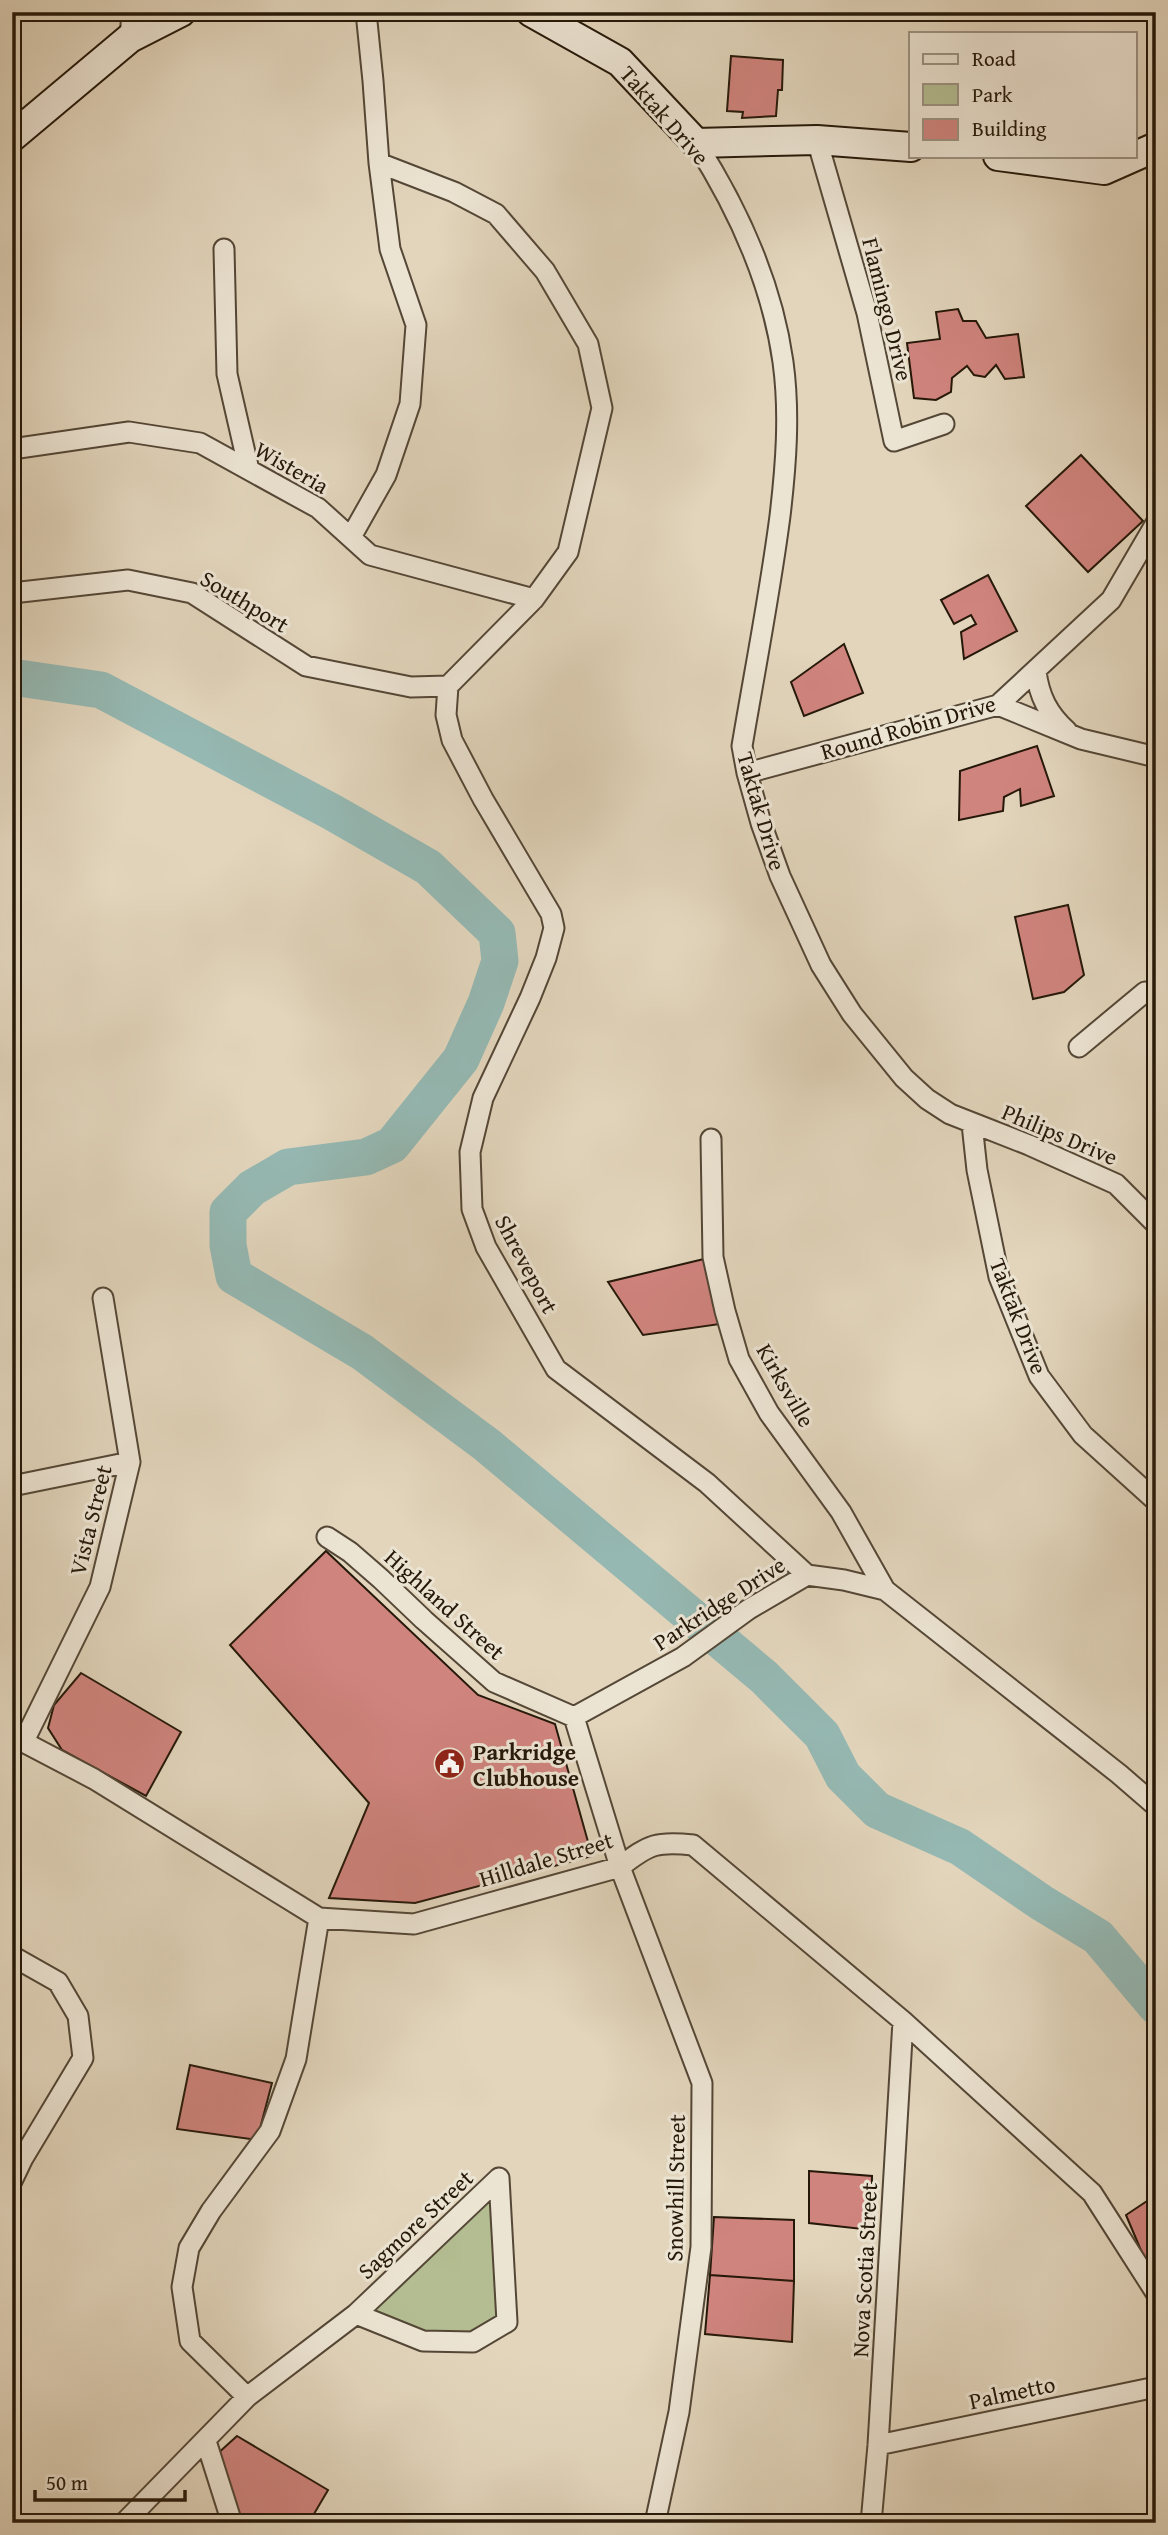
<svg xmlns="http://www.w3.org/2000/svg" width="1168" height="2535" viewBox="0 0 1168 2535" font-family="'Gentium Book Plus',serif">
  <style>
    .green { fill: #b3bd91; stroke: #6c6a4d; stroke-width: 2 }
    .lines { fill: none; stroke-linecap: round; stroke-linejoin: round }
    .river { stroke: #95b8b2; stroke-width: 37 }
    .building { fill: #d0847e; stroke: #251809; stroke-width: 2 }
    .street-casing { stroke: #544736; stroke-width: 23 }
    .secondary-casing { stroke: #251809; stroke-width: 32 }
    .street { stroke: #ece4d3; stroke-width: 19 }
    .secondary { stroke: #ece4d3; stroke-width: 28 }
    .labels { text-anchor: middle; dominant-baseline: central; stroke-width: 6; stroke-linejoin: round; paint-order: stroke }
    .street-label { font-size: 23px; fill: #251809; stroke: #ece4d3 }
    .poi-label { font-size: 23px; font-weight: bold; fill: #251809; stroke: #ece4d3; text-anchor: start }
  </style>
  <rect width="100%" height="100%" fill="#e2d5bc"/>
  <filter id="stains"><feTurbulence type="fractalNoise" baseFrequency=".00286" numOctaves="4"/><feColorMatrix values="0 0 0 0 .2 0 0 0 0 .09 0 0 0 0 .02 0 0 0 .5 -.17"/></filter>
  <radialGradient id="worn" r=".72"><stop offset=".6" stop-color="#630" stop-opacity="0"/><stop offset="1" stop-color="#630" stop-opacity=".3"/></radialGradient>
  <path class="green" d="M497,2185L507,2322L473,2342L423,2341L356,2314Z"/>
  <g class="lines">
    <path class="river" d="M12,677L101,690L332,812L428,867L497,933L500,961L486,1003L461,1059L392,1145L366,1157L288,1167L252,1188L228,1212V1245L234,1276L362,1352L487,1445L764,1677L822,1735L843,1776L877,1810L960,1847L1042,1903L1098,1937L1156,2006"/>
  </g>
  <path class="building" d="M731,56L783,60L782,90H778L776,116L742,118L743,112L727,111Z
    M958,309L963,321H976L986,338L1018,334L1024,377L1005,379L996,365L985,377L974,375L967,366L952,378L951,392L936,400L914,398L907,343L940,339L936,312Z
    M1081,455L1143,521L1088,572L1026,506Z
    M988,575L1017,631L964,659L961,632L976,624L971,615L954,624L941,600Z
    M844,644L863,693L804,716L791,682Z
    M1037,746L1054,796L1021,806L1020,789L1004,797L1003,811L959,820L960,771Z
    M1068,905L1084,975L1064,992L1033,999L1015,917Z
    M704,1259L720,1324L643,1335L608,1282Z
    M326,1551L478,1695L555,1724L592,1856L415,1903L329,1898L369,1803L230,1645Z
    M81,1673L181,1732L146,1796L62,1750L48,1728L54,1705Z
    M190,2065L272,2083L257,2140L177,2129Z
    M809,2171L872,2176L871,2230L809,2223Z
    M1156,2195V2262L1148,2267L1126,2215Z
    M714,2217L794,2220V2281L710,2275Z
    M710,2275L794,2281L792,2342L705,2334Z
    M237,2436L328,2490L314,2514L279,2523H237L216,2455Z"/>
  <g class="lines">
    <defs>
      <path id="street" d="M130,38L132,12
        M817,140L867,313L894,441L944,424
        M696,143C738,209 772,283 783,362C790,413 786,465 780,516C770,593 755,669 742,746L747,773L761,823L780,876L821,965L852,1014L904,1078L927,1099L950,1114L1029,1145L1116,1184L1156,1224
        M379,163L454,192L496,214L545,271L588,344L602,408L568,552L534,599L448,686
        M224,249L227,374L249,470
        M12,449L129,432L200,443L318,508L370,555L534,599
        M351,537L386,475L410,404L416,325L390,249L379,163L373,81L366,12
        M12,593L128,580L192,593L306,666L411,687L448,686
        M1036,671C1039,696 1048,714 1067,731
        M448,686L446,715L452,740L483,799L551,914L554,928L546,958L530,998L483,1098L470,1152L472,1209L486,1247L556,1369L707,1483L807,1575
        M998,705L1081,739L1156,757
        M747,773L998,705L1111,600L1156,523
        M1079,1047L1145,992L1156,995
        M972,1124L977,1170L999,1277L1039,1376L1083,1435L1156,1501
        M711,1139L713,1257L725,1311L739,1359L769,1413L841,1512L885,1590
        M12,1486L130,1462
        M327,1537L350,1552L381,1579L424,1620L494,1682L574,1717
        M574,1717L620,1867L702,2083L701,2247L679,2412L655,2523
        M574,1717L683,1657L749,1609L807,1575L844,1580L885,1590L1119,1774L1156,1806
        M12,1736L94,1779L319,1918L414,1924L620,1867C649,1844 657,1841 693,1845L903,2021L1092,2193L1156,2293
        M24,1741L100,1587L130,1462L103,1298
        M12,1956L58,1982L78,2016L83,2058L23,2158L12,2181
        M356,2314L423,2341L473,2342L507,2322L499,2178
        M247,2397L190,2341L182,2287L189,2248L211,2211L270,2131L296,2059L319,1918
        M206,2441L232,2523
        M878,2445L1156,2387
        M124,2523L247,2397L356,2314L499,2178
        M871,2523L878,2445L903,2021"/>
      <path id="secondary" d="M531,12L620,62L696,143L817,140L911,147
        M12,137L130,38L181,12
        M998,156L1104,170L1156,147"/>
    </defs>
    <use href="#street" class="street-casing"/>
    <use href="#secondary" class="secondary-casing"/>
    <use href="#street" class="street"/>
    <use href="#secondary" class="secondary"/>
  </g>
  <defs>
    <symbol id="civic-disc" viewBox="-11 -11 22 22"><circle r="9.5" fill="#8f2418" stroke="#ece4d3"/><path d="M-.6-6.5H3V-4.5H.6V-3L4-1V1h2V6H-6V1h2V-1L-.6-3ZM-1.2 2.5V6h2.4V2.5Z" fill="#fff"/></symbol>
  </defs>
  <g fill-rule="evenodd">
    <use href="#civic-disc" x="432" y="1746" width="35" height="35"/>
  </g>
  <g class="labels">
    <g class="street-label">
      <text transform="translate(665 115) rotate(49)">Taktak Drive</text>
      <text transform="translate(888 309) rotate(76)">Flamingo Drive</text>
      <text transform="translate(292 467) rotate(30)">Wisteria</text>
      <text transform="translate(245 601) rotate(31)">Southport</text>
      <text transform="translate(908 727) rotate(-16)">Round Robin Drive</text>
      <text transform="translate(762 811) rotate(74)">Taktak Drive</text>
      <text transform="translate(1060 1134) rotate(23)">Philips Drive</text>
      <text transform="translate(527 1264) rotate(62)">Shreveport</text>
      <text transform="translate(1019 1316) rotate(69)">Taktak Drive</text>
      <text transform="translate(786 1385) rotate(60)">Kirksville</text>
      <text transform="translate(90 1520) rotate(-76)">Vista Street</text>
      <text transform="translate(719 1603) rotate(-33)">Parkridge Drive</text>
      <text transform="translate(445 1604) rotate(42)">Highland Street</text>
      <text transform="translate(546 1859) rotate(-17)">Hilldale Street</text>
      <text transform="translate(675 2188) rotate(-89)">Snowhill Street</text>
      <text transform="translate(415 2224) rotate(-43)">Sagmore Street</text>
      <text transform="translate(864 2270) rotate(-87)">Nova Scotia Street</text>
      <text transform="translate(1012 2392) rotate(-12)">Palmetto</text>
    </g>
    <g class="poi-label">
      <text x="473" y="1751">Parkridge<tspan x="473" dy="26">Clubhouse</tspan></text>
    </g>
  </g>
  <rect width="1168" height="2535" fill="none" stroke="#e2d5bc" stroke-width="42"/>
  <rect x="14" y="14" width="1140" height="2507" fill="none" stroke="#251809" stroke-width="3.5"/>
  <rect x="21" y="21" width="1126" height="2493" fill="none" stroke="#251809" stroke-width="2"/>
  <rect x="909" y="32" width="228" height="126" fill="#ece4d3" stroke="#9c9282" stroke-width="2"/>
  <rect x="923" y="54" width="35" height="10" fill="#ece4d3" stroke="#9c9282" stroke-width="2"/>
  <text x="972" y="66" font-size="21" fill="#251809">Road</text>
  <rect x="923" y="84" width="35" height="21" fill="#b3bd91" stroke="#9c9282" stroke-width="2"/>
  <text x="972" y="102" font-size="21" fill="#251809">Park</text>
  <rect x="923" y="119" width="35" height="21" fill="#d0847e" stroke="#9c9282" stroke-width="2"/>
  <text x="972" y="136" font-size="21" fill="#251809">Building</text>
  <path d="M35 2490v10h150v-10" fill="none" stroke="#251809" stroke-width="3.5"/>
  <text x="46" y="2490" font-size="21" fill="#251809" stroke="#ece4d3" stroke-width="5" paint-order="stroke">50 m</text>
  <rect width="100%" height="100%" filter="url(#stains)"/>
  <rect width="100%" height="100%" fill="url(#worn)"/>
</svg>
